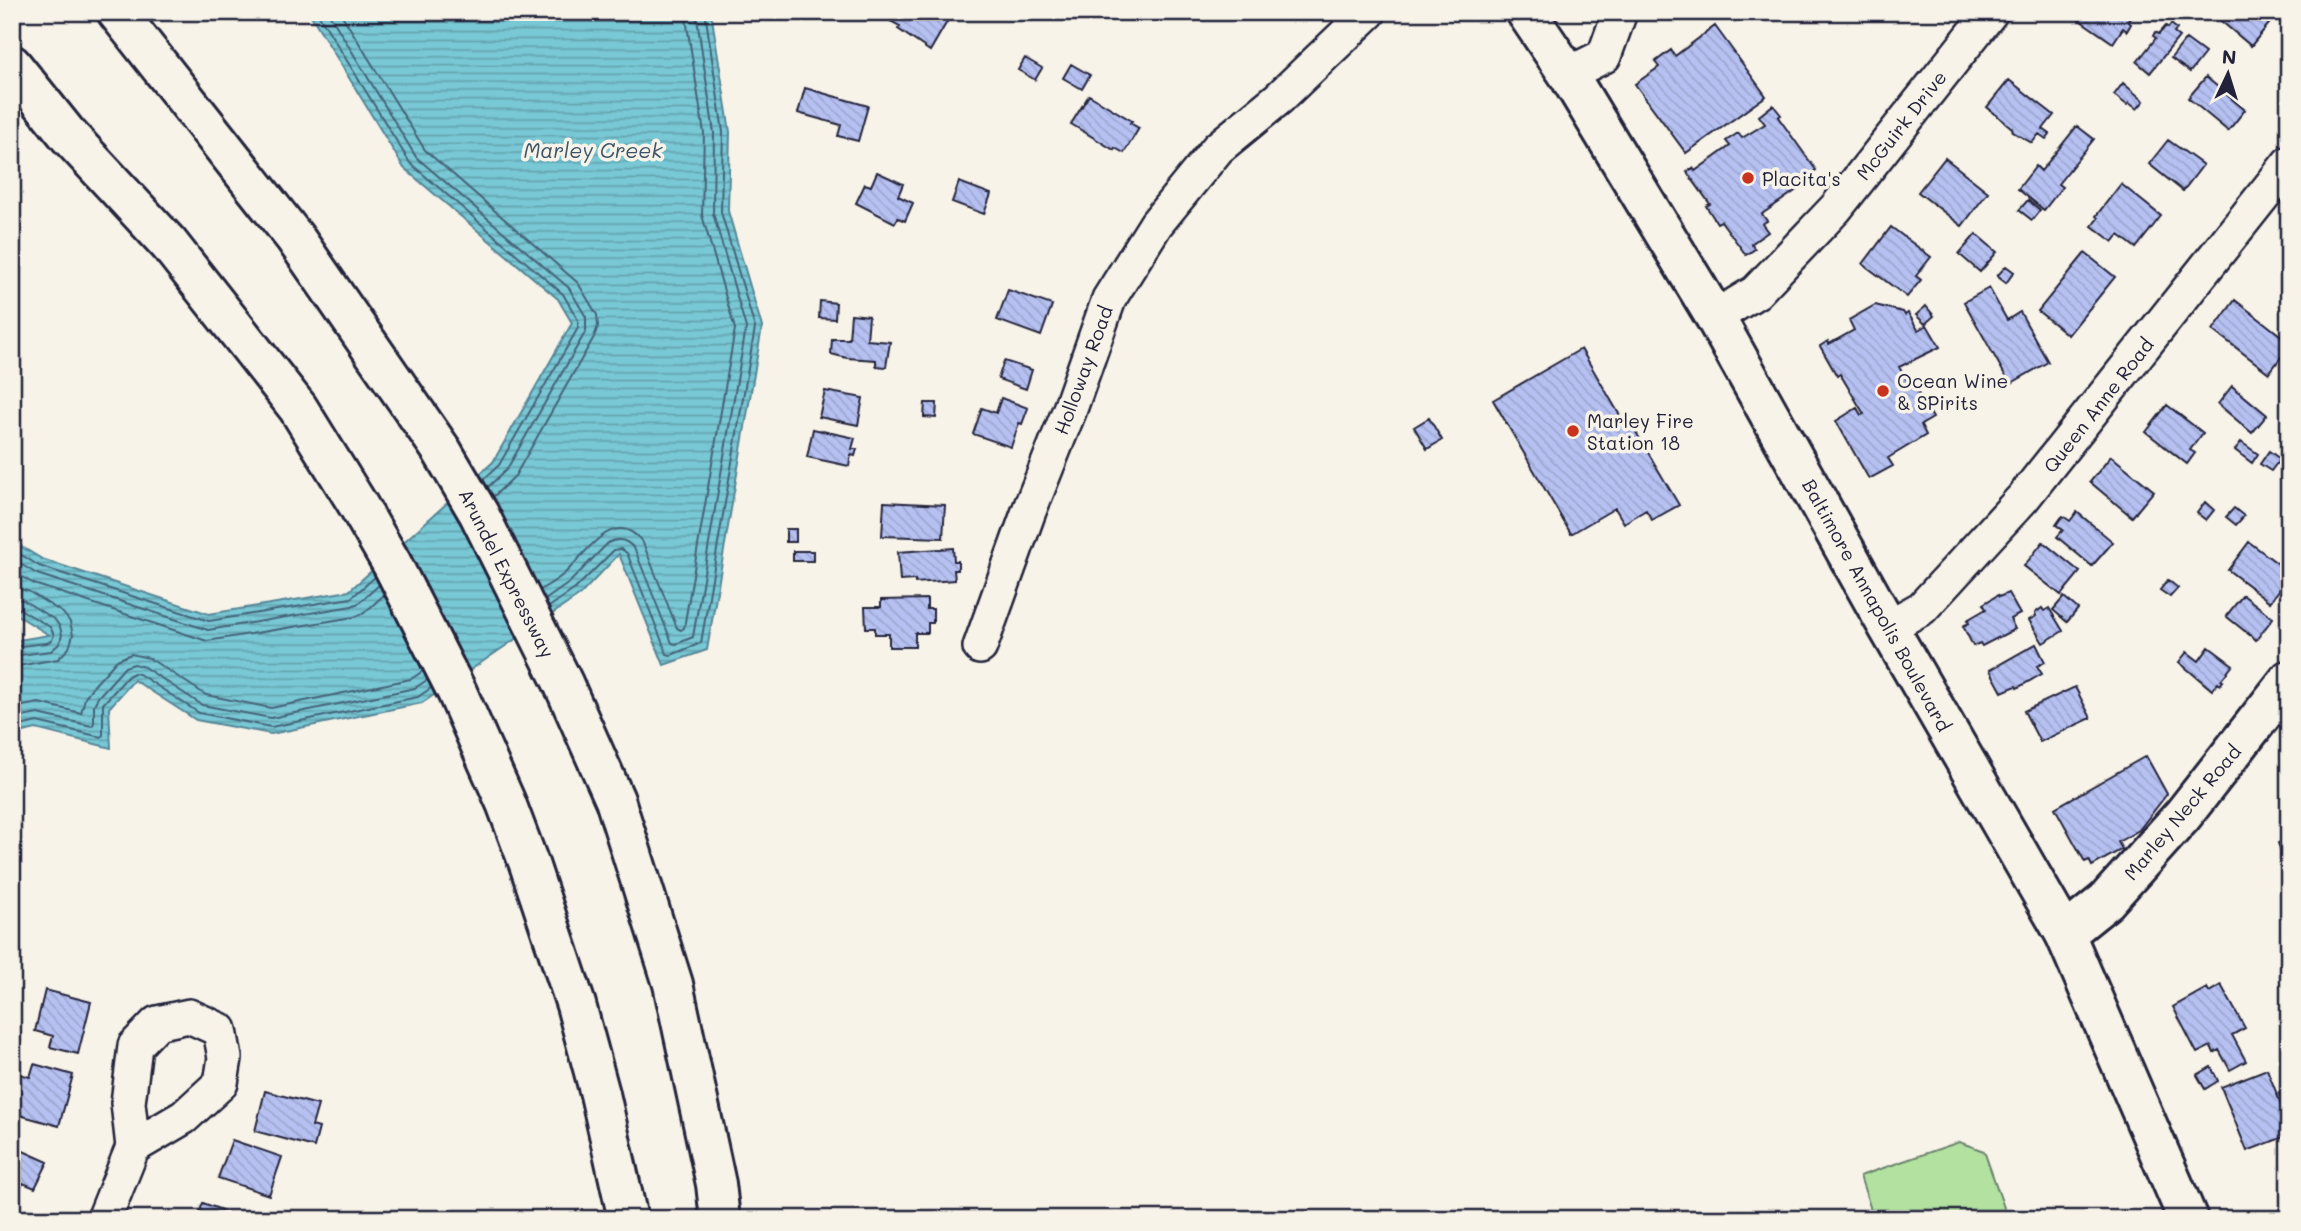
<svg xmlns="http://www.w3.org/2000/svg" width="2301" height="1231" viewBox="0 0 2301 1231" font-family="Mali,sans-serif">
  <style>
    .pitch { fill: #b2e1a0; stroke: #6a826e; stroke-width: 2 }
    .water { fill: url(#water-rules); stroke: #568697; stroke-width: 2 }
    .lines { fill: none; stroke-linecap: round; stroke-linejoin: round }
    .shore { stroke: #456479; stroke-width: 2 }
    .building { fill: url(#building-back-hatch); stroke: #22223b; stroke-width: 2 }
    .minor-casing { stroke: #22223b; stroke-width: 38 }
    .tertiary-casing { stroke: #22223b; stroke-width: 44 }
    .secondary-casing { stroke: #22223b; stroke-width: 44 }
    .motorway-casing { stroke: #22223b; stroke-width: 44 }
    .minor { stroke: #f7f3e8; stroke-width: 33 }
    .tertiary { stroke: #f7f3e8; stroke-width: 38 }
    .secondary { stroke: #f7f3e8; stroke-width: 38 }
    .motorway { stroke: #f7f3e8; stroke-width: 38 }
    .poi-dot { fill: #c8321e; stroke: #f7f3e8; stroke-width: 2.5 }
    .labels { text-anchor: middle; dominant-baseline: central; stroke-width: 7; stroke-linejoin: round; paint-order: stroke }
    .street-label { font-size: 19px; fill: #22223b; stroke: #f7f3e8 }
    .poi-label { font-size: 19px; fill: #22223b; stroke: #f7f3e8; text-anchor: start }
    .water-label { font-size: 21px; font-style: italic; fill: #3c5469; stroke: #f7f3e8 }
  </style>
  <defs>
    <pattern id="water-rules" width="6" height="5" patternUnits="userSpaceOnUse" patternTransform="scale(1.75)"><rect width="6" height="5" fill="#79c8d5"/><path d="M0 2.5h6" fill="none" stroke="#63a2ae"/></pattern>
    <pattern id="building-back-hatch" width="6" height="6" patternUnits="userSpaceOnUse" patternTransform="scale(1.75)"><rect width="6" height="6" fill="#b6c1f2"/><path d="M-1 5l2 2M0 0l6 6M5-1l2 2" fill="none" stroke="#9ca6d0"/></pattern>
  </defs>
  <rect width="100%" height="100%" fill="#f7f3e8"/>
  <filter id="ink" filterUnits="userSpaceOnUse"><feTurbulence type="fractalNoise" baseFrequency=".0143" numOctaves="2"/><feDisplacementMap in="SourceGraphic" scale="14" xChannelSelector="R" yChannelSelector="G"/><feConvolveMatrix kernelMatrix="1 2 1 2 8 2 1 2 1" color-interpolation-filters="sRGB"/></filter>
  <g filter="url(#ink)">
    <path class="pitch" d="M1959,1142L1984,1151L2008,1219H1874L1860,1176Z"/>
    <path class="water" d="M309,12H711L730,132L728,211L762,327L707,650L664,665L619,554L580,595L422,703L271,734L196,720L134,680L109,708L111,748L36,729L12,735V641L49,635L12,612V541L42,559L209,614L349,591L493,462L572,323L558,299L404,168Z"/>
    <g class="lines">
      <path class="shore" d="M317,12L410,163L563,294L578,320V328L499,465L483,480
        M328,12L416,157L569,288L586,317V331L507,469L488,487
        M340,12L425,150L578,283L597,315L598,326L594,337L515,476L493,497
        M12,549L39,566L209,621L351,598L375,577
        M12,559L37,574L208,630L352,606L359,603L379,585
        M12,571L34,584L207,641L354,617L364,613L384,595
        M12,587L28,591L63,613L70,622L73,635L69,648L58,659L12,667
        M540,590C548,585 557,580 564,574C584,556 615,504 643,543L677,628L681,630L684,628L735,329L702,215L704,133L685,12
        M12,598L23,600L55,620L60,627L62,635L59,644L51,651L12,656
        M545,600L569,583L608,543C619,537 628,540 635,550L672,643L676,644L693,637L746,328L713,213L714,133L696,12
        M12,607L18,608L50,627L54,635L52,640L47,643L12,647
        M549,607L575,589L614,550L621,549L627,553L667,654L671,655L701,643L755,328L721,212L723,132L705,12
        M12,708L39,703L81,713L85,698L90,690L117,660L131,654L149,658L206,695L271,708L411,679L423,671
        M12,719L38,714L92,726L94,723V705L98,697L125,667L134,664L144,667L202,705L271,718L415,688L427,680
        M12,728L37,722L101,737L103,735V704L128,676L134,673L139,674L199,713L271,727L418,697L431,688"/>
    </g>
    <path class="building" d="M881,12H934L948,20L930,51L898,29L900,26L879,15Z
      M2068,12H2121L2130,18L2128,21L2131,24L2127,31L2123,28L2113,43Z
      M2218,12H2263L2272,20L2251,46L2215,16Z
      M2171,24L2177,29L2174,33L2179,37L2150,73L2137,62L2156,38L2153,36L2155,32L2159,34L2166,26L2168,28Z
      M1715,26L1766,96L1686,153L1635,84L1659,67L1655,62L1671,50L1675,56Z
      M2186,39L2205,53L2190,72L2171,58Z
      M1025,58L1042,68L1035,80L1018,70Z
      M1071,64L1090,75L1082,89L1063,78Z
      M2206,77L2245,110L2228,131L2188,98Z
      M2009,80L2054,115L2043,129L2050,134L2046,139L2039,134L2032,143L2013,132L2012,128L1987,107Z
      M2123,83L2144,101L2137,109L2129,103L2127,105L2114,95Z
      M805,88L868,106L858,141L838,136L841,125L798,113Z
      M1089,95L1132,121L1130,123L1139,128L1124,153L1115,148L1114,150L1071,124Z
      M1773,105L1781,115L1778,117L1816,170L1795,185L1798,189L1762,214L1767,221L1762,224L1768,232L1751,244L1755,249L1746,255L1721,221L1717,223L1706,206L1710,204L1687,172L1693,168L1695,171L1730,146L1726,141L1738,133L1742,138L1765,124L1759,116Z
      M2077,126L2094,139L2058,184L2062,187L2044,210L2018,189L2036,166L2041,171Z
      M2168,140L2203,165L2183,191L2149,164Z
      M1945,158L1988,192L1962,226L1918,192Z
      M877,172L903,184L898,196L913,203L905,221L898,218L895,223L856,203L865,184L871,186Z
      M959,182L991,194L984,214L952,202Z
      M2121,184L2161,216L2136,248L2119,235L2113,242L2092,226L2098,218L2096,216Z
      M2028,200L2040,210L2032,220L2019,210Z
      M1891,227L1931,257L1916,276L1921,280L1907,297L1863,264Z
      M1976,234L1997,252L1980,272L1959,254Z
      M2085,253L2115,277L2068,335L2038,311Z
      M2006,266L2014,272L2006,283L1997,276Z
      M1989,288L2007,320L2020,312L2048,362L2010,384L1964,302Z
      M1008,290L1052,305L1041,336L997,320Z
      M2235,300L2289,342V347L2269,373L2213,330Z
      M820,301L836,303L835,319L819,318Z
      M1875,305L1903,312L1905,315L1908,313L1918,330L1927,325L1940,347L1899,367L1909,384L1913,385L1933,418L1921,425L1926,435L1888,458L1893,466L1869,479L1836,421L1857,408L1861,415L1864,414L1840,374L1837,376L1820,346L1828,341L1829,344L1854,330L1849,320Z
      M1926,306L1934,316L1925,324L1916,315Z
      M851,314L869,316L867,340L890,342L886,367L876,366V360L847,358L831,354L832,339H849Z
      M1581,349L1622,419L1627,417L1679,505L1652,520L1646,510L1624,523L1615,508L1571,534L1493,400Z
      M1004,361L1032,370L1026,389L998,379Z
      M2232,386L2267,415L2252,433L2218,404Z
      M825,391L863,398L858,425L819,417Z
      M1001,398L1028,408L1022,424L1019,423L1011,447L973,434L982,408L996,413Z
      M925,403H937L936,418L924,417Z
      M2167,405L2203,433L2190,450L2195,453L2187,464L2146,432Z
      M1429,418L1442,440L1427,449L1414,427Z
      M813,429L855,438L852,449H857L855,456L851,455L849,466L807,457Z
      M2241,442L2258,454L2252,463L2235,450Z
      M2269,451L2280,459L2271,471L2260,464Z
      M2111,456L2154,491L2132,517L2090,482Z
      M884,502L945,505L943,538L882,536Z
      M2205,502L2214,510L2206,520L2197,513Z
      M2234,508L2244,516L2236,525L2226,517Z
      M2077,512L2113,542L2092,566L2057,537L2063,530L2056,525L2061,518L2063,516L2070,521Z
      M786,529H796V542H786Z
      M2043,542L2080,572L2061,595L2024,566Z
      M2249,542L2289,572V577L2270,602L2228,570Z
      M953,548L954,561H958V570H954L955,580L915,583V580L900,581L898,552Z
      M793,551H813V561H793Z
      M2168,580L2178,588L2170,597L2160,590Z
      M2008,593L2020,614L2010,619L2015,629L1982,646L1980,643L1973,646L1963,626L1969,623L1967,620L1986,609L1983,604L1998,595L1999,597Z
      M2243,595L2273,618L2256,640L2226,616Z
      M2064,597L2078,609L2067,622L2053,610Z
      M927,599V609H933V623H928V633H915V647H889V634H875V628H866L865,607H881V600Z
      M2042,608L2044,611L2049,608L2063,631L2043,643L2029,620L2036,616L2035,613Z
      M2036,644L2045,662L2037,666L2042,674L2017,688L2016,686L2002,692L1990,670Z
      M2209,647L2233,665L2221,680L2223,681L2220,685L2218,683L2212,690L2179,662L2187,652L2199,661Z
      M2075,687L2091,718L2040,742L2024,711Z
      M2146,756L2167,794L2139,830L2118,842L2122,849L2092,866L2089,860L2085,862L2055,808Z
      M2289,839V871L2278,843Z
      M2221,985L2245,1028L2232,1035L2246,1061L2230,1070L2219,1050L2214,1053L2211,1046L2197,1053L2173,1007L2207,988L2209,992Z
      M45,990L91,1002L78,1054L50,1047L53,1036L35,1031Z
      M34,1064L73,1075L59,1126L12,1113V1100L20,1074L30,1077Z
      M2211,1067L2218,1081L2205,1089L2197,1075Z
      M2267,1069L2289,1125V1135L2247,1151L2221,1087Z
      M265,1091L318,1105L312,1126L319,1128L314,1147L255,1131Z
      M232,1140L282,1157L269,1195L218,1178Z
      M12,1146L48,1162L35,1188L23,1183L15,1201L12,1200Z
      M203,1203L240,1217V1219H197Z"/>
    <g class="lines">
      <defs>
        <path id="minor" d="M1568,74L1604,56L1620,12
          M1715,317L1756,292L1836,208L1991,12
          M1888,627L1922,608L2023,498L2289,163
          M980,647L1029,511L1070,409L1109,299L1156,224L1218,148L1279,98L1369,12
          M104,1219L133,1147L128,1103L135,1046L157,1023L189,1016L220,1030L225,1058L221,1083L184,1117L133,1147"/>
        <path id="tertiary" d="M2065,934L2106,901L2183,815L2289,680"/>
        <path id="secondary" d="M1526,12L1568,74L1715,317L1888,627L2065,934L2188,1219"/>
        <path id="motorway" d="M117,12L295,238L442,451L479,514L563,683L615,800L673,984L716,1184L720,1219
          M12,65L68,135L169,244L298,408L358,505L392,564L457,692L506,803L529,864L576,1005L600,1094L628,1219"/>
      </defs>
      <use href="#minor" class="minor-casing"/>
      <use href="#tertiary" class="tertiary-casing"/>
      <use href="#secondary" class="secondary-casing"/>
      <use href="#motorway" class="motorway-casing"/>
      <use href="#minor" class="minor"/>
      <use href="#tertiary" class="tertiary"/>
      <use href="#secondary" class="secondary"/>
      <use href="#motorway" class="motorway"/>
    </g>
  </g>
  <g class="poi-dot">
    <circle cx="1748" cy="178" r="7"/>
    <circle cx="1883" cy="391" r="7"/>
    <circle cx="1573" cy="431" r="7"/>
  </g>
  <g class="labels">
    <g class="street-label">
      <text transform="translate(1901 125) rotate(-52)">McGuirk Drive</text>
      <text transform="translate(1083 370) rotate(-70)">Holloway Road</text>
      <text transform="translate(2098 405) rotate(-52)">Queen Anne Road</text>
      <text transform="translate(507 573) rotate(63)">Arundel Expressway</text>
      <text transform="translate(1877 605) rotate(61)">Baltimore Annapolis Boulevard</text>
      <text transform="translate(2182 812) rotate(-50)">Marley Neck Road</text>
    </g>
    <g class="poi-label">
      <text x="1762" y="178">Placita's</text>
      <text x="1897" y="380">Ocean Wine<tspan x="1897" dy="22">&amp; SPirits</tspan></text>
      <text x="1587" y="420">Marley Fire<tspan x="1587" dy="22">Station 18</tspan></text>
    </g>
    <g class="water-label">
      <text x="593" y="149">Marley Creek</text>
    </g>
  </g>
  <rect width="2301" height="1231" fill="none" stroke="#f7f3e8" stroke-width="42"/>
  <rect x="21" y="21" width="2259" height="1189" fill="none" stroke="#22223b" stroke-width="2.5" filter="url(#ink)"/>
  <g transform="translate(2228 74) rotate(4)" stroke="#f7f3e8" stroke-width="5" paint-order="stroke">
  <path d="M0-5L12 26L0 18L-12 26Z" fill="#22223b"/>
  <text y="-10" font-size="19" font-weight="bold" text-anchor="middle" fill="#22223b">N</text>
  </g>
</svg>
